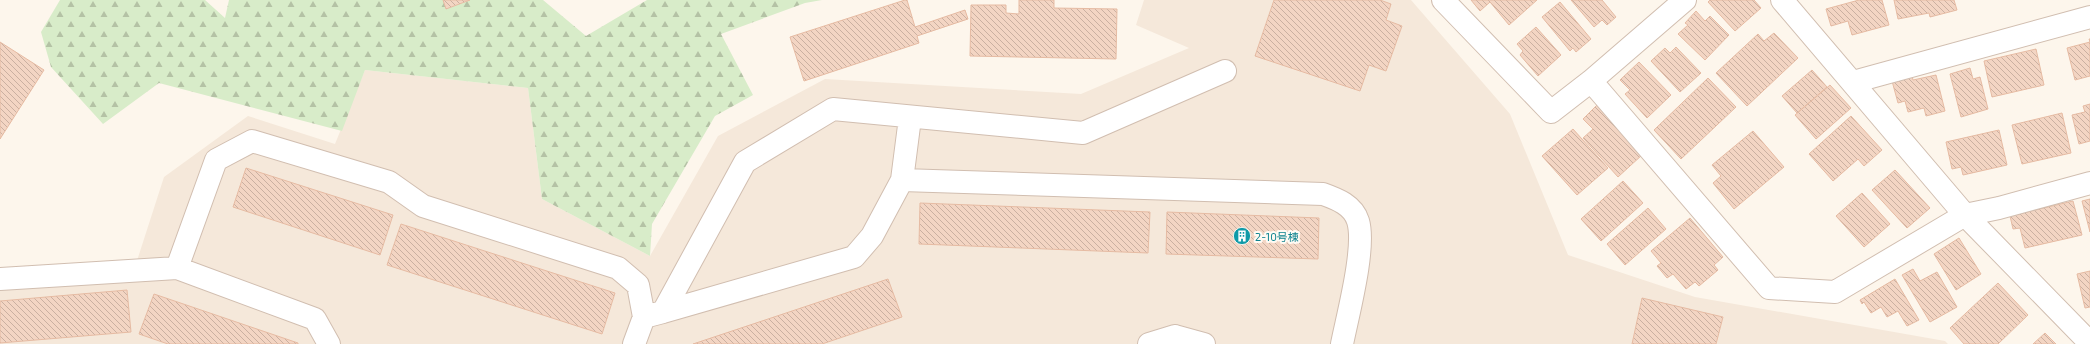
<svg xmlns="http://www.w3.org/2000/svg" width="2090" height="344" viewBox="0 0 2090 344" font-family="'Exo 2','Noto Sans JP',sans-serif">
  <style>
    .residential { fill: #f5e8da }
    .forest { fill: url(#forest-firs) }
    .building { fill: url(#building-back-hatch); stroke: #e6bba3 }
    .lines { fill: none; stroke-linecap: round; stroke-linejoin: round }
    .minor-casing { stroke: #d1beb0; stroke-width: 24 }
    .minor { stroke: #fff; stroke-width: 22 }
    .labels { text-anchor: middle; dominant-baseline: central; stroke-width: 4; stroke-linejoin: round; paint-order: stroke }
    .culture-label { font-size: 11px; fill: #0d838f; stroke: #fffaf3; text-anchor: start }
  </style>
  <defs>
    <pattern id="forest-firs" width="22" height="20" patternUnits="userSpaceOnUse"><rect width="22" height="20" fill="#d8ecc9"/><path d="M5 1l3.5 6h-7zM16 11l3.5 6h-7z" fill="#b4c2a5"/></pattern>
    <pattern id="building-back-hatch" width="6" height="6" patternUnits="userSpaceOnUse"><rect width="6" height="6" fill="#f3d5c3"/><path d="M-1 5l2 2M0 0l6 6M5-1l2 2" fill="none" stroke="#cab0a1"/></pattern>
  </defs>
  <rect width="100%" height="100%" fill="#fdf6ec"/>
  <path class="residential" d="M1144,0H1411L1510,114L1568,255L1695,297L1945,341L1948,344H0V281L134,270L164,177L248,116L335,144L365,70L528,88L542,199L650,256L718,136L825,79L1081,94L1189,48L1136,25Z"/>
  <path class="forest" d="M60,0H205L225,18L229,0H543L586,36L647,0H822L805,3L721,34L753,95L715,116L652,224L650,256L542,199L528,88L365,70L342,131L159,83L103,124L51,67L41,32Z"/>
  <path class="building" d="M443,0H470L446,9Z
    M905,0H907L915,27L965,10L968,19L917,36L919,43L804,81L790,37Z
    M1019,0H1054V8L1117,9L1116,59L970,56L971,5H1006V13L1019,14Z
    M1274,0H1380L1391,4L1386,20L1402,26L1386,71L1369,65L1360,91L1255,56Z
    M1471,0H1537L1509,25L1490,2L1480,11Z
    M1571,0H1602L1616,17L1607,25L1602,20L1594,27Z
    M1710,0H1754L1761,8L1735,31L1708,2Z
    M1859,0H1882L1889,25L1852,35L1848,21L1831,26L1826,9Z
    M1894,0H1954L1957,10L1930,17L1929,13L1898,19Z
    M1560,2L1591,39L1576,52L1573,48L1570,51L1542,17Z
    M1696,11L1705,21L1710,16L1729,35L1705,60L1678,34L1688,25L1685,23Z
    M1536,27L1561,55L1538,76L1520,55L1523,51L1517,44Z
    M1774,33L1798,58L1747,106L1716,73L1758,34L1764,41Z
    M2089,39H2090V76L2075,80L2067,48L2090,42Z
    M0,42L44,70L0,139Z
    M1676,47L1701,73L1680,92L1651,61L1665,48L1670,53Z
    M2036,49L2044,85L1992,97L1984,61Z
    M1639,62L1671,95L1647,118L1625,94L1630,90L1620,80Z
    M1970,68L1973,79L1980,77L1988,109L1961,117L1950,74Z
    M1812,70L1827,87L1797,113L1782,96Z
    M1936,75L1945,111L1926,116L1924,108L1908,112L1905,101L1898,103L1892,81L1912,76L1913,80Z
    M1708,78L1736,107L1681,159L1654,130Z
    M1830,85L1851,108L1816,139L1795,115Z
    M2090,104V141L2079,144L2072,115L2085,112L2083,106Z
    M1597,105L1642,155L1618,177L1583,138L1593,129L1583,119Z
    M2062,113L2071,153L2022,164L2012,125Z
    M1851,116L1882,150L1864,166L1858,159L1833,181L1809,154Z
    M1573,129L1608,168L1577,195L1542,156Z
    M1999,130L2007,165L1963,175L1961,167L1952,169L1946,142Z
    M1753,131L1784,167L1734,209L1713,183L1721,176L1712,165Z
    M246,168L393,215L380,255L233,207Z
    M1895,170L1930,208L1907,228L1872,190Z
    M1623,181L1643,203L1601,241L1581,219Z
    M1862,193L1890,224L1864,247L1836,216Z
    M2090,199V232L2082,201Z
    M2073,201L2082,235L2025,248L2020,228L2013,229L2010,216Z
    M920,203L1150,212L1148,253L919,244Z
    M1648,208L1666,229L1625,265L1607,244Z
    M1167,212L1319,218L1318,259L1166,254Z
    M1690,218L1723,257L1714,265L1718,270L1699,286L1695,282L1686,289L1673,274L1667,278L1657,266L1661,263L1651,251Z
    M401,224L615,293L602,334L387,265Z
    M1959,238L1981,274L1956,290L1934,254Z
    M1913,269L1920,281L1937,272L1957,307L1930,322L1902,275Z
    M2090,271V307L2085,308L2077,274Z
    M888,279L902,317L822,344H693Z
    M1895,279L1919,320L1907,326L1898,311L1887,317L1881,307L1871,313L1864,302L1862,304L1860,300Z
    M1998,283L2028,315L1998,344H1964L1950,328Z
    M127,290L131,332L0,343V301Z
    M154,294L298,343V344H168L139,334Z
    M1642,298L1723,317L1716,344H1632Z
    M2045,333L2056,344H2033Z"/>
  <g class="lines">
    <defs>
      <path id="minor" d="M1443,0L1551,112L1591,81L1685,0
        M1782,0L1965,215L2090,343
        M1591,81L1769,288L1835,292L1965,215L1999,208L2090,183
        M1853,82L2090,17
        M902,180L1323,194C1337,199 1353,205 1358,221C1366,247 1348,314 1342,344
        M0,279L177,268
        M663,312L854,257L872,236L902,180L910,118
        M329,344L315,319L177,268L216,160L252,141L389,182L423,206L618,268L638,285L644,317
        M634,344L644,317L663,312L745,162L833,109L1083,133L1225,71
        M1149,344L1175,336
        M1178,344L1175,336L1204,344"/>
    </defs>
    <use href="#minor" class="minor-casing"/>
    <use href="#minor" class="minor"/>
  </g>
  <defs>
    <symbol id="building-disc" viewBox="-11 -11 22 22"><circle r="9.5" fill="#0f9aa8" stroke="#fffaf3"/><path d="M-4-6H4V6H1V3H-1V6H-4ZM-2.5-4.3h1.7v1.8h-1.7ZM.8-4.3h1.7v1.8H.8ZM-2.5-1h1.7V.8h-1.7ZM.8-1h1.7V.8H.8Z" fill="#fff"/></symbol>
  </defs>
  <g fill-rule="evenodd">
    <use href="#building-disc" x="1232" y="226" width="20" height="20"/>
  </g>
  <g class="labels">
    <g class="culture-label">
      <text x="1255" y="236">2-10号棟</text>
    </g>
  </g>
</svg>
